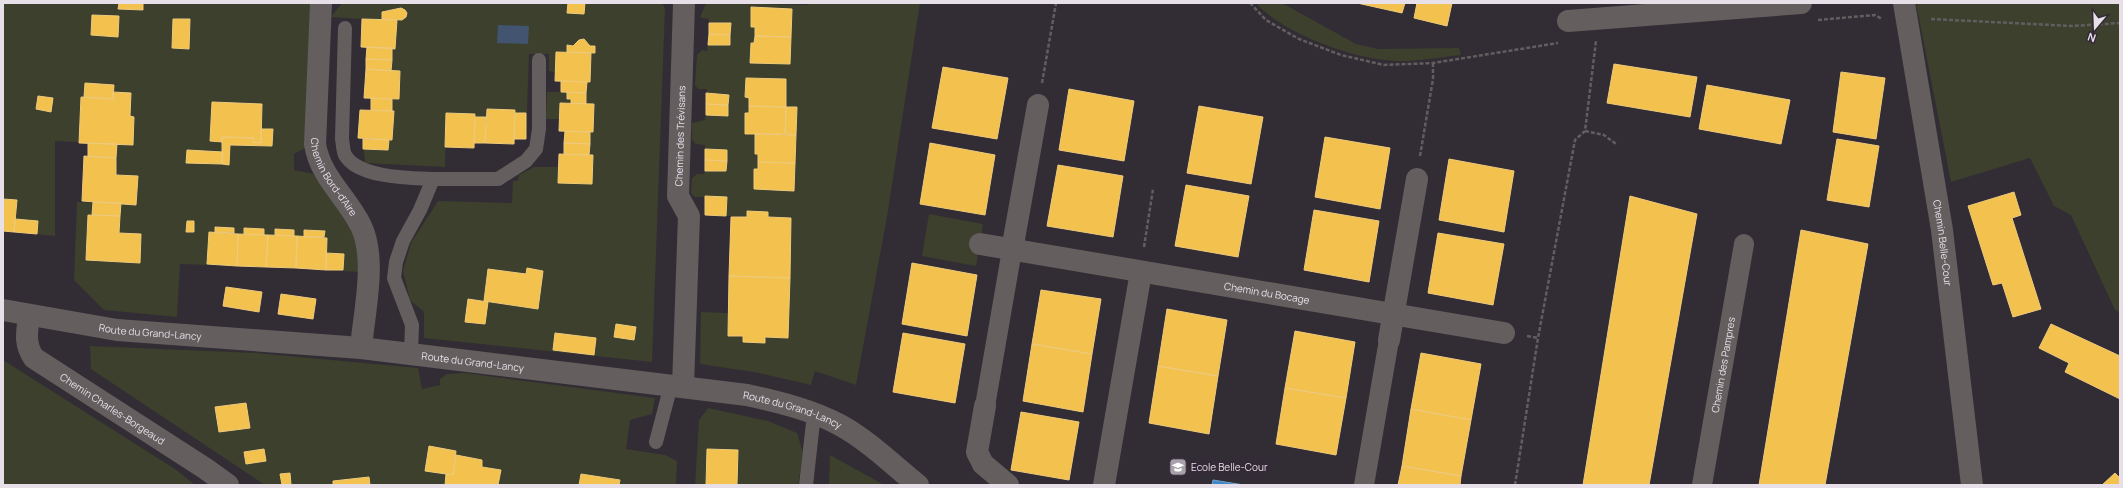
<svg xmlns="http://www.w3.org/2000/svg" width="2123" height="488" viewBox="0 0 2123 488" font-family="Manrope,sans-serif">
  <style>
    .green { fill: #3c402d }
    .water { fill: #42546f }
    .homes { fill: #f2c14e; stroke: #efca7c }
    .schools { fill: #3f88c5; stroke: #71a2d0 }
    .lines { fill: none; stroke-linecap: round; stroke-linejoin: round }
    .path { stroke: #625e60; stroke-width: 2.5; stroke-dasharray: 4 2; stroke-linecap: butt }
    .service { stroke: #645e5f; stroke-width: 14 }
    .pedestrian { stroke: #645e5f; stroke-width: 20 }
    .minor { stroke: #645e5f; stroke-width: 22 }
    .tertiary { stroke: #645e5f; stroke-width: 22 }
    .labels { text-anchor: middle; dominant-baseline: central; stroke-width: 4; stroke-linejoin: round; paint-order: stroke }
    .street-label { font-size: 10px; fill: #e7e0e9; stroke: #342937 }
    .poi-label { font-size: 10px; fill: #e7e0e9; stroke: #342937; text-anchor: start }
  </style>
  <rect width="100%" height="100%" fill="#322c34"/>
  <path class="green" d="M3,3H312L309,146L294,154V170L313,174L353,229L360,253V272L296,268L297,236L238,234L237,266L180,264L177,317L104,310L74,280L77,202L136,204L138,176L116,175L117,144L55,141V236L14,232L17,200L3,199Z
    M342,3H662L665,8L652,362L424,338V312L410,300L403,271L411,243L438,201L512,203L513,181H518L519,175L534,167H558L559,154H564L565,132L559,131V119H546L547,92H561V81H555V72L549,71V54H529L526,139H514L515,110L487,109L486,117H475L474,114L446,113L445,167L365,163L363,139L358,138L360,110L392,111V99H399L400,71H391L392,60L366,59V47H361L362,19L331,17Z
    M709,3L808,5V3H920L887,217L856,385L815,371L811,385L754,372L700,364L701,312L728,313V336H743V342H764L765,337L788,338L791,218L768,217V212L747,217L726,216L727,197H695L691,193L692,178L697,174H704L705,145L696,144L692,140V123L705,120L707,89H698L695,85L697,55L702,50L707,51L709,19L700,18L705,5Z
    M1256,3H1282L1356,44L1378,49L1459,48L1461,55C1440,57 1416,62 1394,61C1353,59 1283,34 1256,3Z
    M1916,3H2120V312L2115,310L2071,215L2054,206L2030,158L1951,182Z
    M929,214L983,224L976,266L922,256Z
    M90,346L256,353L418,368L422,389L440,385V379L447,374L465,373L655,398L652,414L630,420L626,449L665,455L677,461L676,485H265L91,369Z
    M3,360L175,469L195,485H3Z
    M708,408L768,421L797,433L803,453L798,485H695L699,420Z
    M830,455L884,485H829Z"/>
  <path class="water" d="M498,25L529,26L528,44L497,43Z"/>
  <path class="homes" d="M119,3H143V10L118,9Z
    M568,3H585L584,14L567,13Z
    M1357,3H1405L1402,13Z
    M1417,3H1452L1447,26L1414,18Z
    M751,7L792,9L791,37L755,36V27H751Z
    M401,8L405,10L407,13L406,17L402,20L382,19V12Z
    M92,15L119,16L118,37L91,35Z
    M173,19H190L189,49L172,48Z
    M362,19L397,20L395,49L361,47Z
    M709,23H731L730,35L709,34Z
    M709,34L730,35V45H708Z
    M755,36L791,37L790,64L750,63L751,43H754Z
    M584,39L590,46H595V53L567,52V45L573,46L579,40Z
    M367,47L392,48V60L366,59Z
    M556,52L591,53L590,82L555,81Z
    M366,59L392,60L391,71L366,69Z
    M1614,64L1697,77L1690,117L1607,103Z
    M943,67L1008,78L997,139L932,128Z
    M366,69L400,71L399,99L364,98Z
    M1841,72L1885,78L1876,139L1833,132Z
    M746,78L786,79V107L749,106V98L745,97Z
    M561,81L587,82L586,93L561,92Z
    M85,83L114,85L113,99L84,97Z
    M1707,85L1790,100L1781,144L1699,129Z
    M1069,89L1134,101L1124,161L1059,150Z
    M113,92L131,93L130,116L134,117L133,145L79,143L81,97L113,99Z
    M567,92L586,93V104L571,103V99H567Z
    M706,93L729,95L728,105L706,104Z
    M38,96L53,98L51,112L36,109Z
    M371,98L392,99V111L371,110Z
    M212,102L262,104L261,143L253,142L254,138L222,137V142L210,141Z
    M560,103L594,104L593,132L559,131Z
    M706,104L728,105V116L706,115Z
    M749,106L786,107L785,134H745V113H749Z
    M1199,106L1263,117L1251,184L1187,173Z
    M786,107H797L796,135L785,134Z
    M487,109L515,110L514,144L485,143Z
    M360,110L394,111L392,140L358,138Z
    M446,113L475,114L474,148L445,147Z
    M515,113H526V139H514Z
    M475,117H486L485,143H474Z
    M261,129H273L272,146L230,145L229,165L222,164V137L254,138L253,142L261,143Z
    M565,131L590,132V144L564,143Z
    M755,134L796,135L795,163L758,162V154H755Z
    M1325,137L1390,148L1380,209L1315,197Z
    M363,139L389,140L388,150L363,149Z
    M1837,139L1879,146L1869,207L1827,200Z
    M88,143L117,144L116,158L88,156Z
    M564,143L590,144L589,155L564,154Z
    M930,143L995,155L985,215L920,204Z
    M705,149L727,150V161L705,160Z
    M187,150L223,152L222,164L186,163Z
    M559,154L593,155L592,184L558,183Z
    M84,156L116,158V175L138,176L136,205L82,201Z
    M1449,159L1514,171L1504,232L1439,220Z
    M705,160L727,161L726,171H705Z
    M758,162L795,163L794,191L754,189V169H758Z
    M1058,165L1123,176L1113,237L1047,226Z
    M1186,185L1249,196L1238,257L1175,246Z
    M2014,192L2021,215L2012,218L2041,309L2013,317L2002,283L1993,285L1968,206Z
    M705,196L727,197L726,216L705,215Z
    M1630,196L1697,214L1649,485H1583Z
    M3,199L17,200L14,232L3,231Z
    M93,202L121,203L120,216L92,215Z
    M1314,210L1379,221L1369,282L1304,270Z
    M747,211L768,212V217L791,218L790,278L729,276L731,217H747Z
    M88,215L120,216L119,233L141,234L140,263L86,260Z
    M15,219L38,221L37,234L14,232Z
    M187,221H194V232H186Z
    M215,227L234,228V233L215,232Z
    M244,228L264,229V235L244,234Z
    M275,229L294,230V236L275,235Z
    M304,230L325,231L324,237H304Z
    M1801,230L1868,244L1825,485H1759Z
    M209,232L238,234L237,266L207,264Z
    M1438,233L1504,244L1493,305L1428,293Z
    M238,234L268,235L266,267L237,266Z
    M268,235L297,236L296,268L266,267Z
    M297,236L327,238L326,270L296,268Z
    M326,253L344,254L343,270H326Z
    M912,263L977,275L967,336L902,324Z
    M527,268L543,271L538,309L484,301L488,269L526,274Z
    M729,276L790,278L788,338L765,337V343L743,342V336H728Z
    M226,287L262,292L259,312L223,306Z
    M1041,290L1101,299L1092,354L1032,344Z
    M281,294L316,299L313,319L278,314Z
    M468,299L488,302L485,324L465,322Z
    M1167,309L1227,320L1218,376L1158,366Z
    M616,324L636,327L634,340L614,337Z
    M2051,324L2120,356V399L2065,372L2069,363L2039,348Z
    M1295,331L1355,342L1346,398L1285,388Z
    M555,333L596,338L594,355L553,350Z
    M903,333L965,344L955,403L893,392Z
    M1032,344L1092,354L1083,412L1023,401Z
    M1421,353L1481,364L1471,420L1411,409Z
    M1158,366L1218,376L1209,434L1149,423Z
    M1285,388L1346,398L1336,455L1276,444Z
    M246,403L250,428L219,432L215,407Z
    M1411,409L1471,420L1461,476L1402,466Z
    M1021,412L1079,422L1069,480L1011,470Z
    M429,446L456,451L453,475L425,471Z
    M264,449L266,461L246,464L244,452Z
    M707,449L738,450L737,485H706Z
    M456,455L482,460V467L501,470L498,485H445L446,474L453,475Z
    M1402,466L1461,476L1460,485H1398Z
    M290,473L291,485H282L280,474Z
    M2115,473L2120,478V485H2102Z
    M581,474L620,480L619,485H579Z
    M369,477L370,485H333V481Z"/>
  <path class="schools" d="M1213,480L1244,485H1212Z"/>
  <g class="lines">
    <path class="path" d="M1250,3L1266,20L1299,39L1341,55L1384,65L1433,63L1558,43
      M1931,19L2072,26L2120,23
      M1818,20L1875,15L1882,19
      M1042,83L1056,3
      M1585,131L1604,135L1616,144
      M1420,156L1433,79V63
      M1144,247L1153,189
      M1527,336L1538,338
      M1515,485L1538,338L1575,140L1585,131L1596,41"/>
    <path class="service" d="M345,28L342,139C343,144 343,151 345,155C358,178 410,178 433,179
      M411,353L412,325L394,278L396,262L403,241L420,210L433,179H498L526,161L536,149L539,129V60
      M656,442L671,385
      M806,485L814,414"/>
    <g class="pedestrian">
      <path d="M985,406L1012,250"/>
      <path d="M1364,485L1389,340"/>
      <path id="s1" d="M1702,485L1744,244"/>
    </g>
    <g class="minor">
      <path id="s2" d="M321,3L315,144C320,177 347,197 361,226C377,259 364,312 361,348"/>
      <path id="s3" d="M1904,3L1942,230L1972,485"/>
      <path d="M1568,21L1801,3"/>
      <path id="s4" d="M980,244L1504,333"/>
      <path d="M1012,250L1038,105"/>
      <path d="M1389,340L1417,179"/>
      <path id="s5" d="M683,386L689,216L678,196L684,3"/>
      <path d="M985,406L977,452L983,464L1008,485"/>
      <path d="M1104,485L1141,272"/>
    </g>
    <g class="tertiary">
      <path id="s6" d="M3,310L117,330L361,348L747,395C779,402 812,410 840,425C869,441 893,465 918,485"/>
      <path id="s7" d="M29,316C27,332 24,344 34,358L206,469L228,485"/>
    </g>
  </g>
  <defs>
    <symbol id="school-square" viewBox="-11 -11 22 22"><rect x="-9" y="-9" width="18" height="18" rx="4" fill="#a8a1aa" stroke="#342937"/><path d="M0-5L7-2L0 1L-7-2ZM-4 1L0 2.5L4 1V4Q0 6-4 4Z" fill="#fff"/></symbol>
  </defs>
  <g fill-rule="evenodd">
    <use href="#school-square" x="1168" y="457" width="20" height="20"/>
  </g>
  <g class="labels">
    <g class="street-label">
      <text stroke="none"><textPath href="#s5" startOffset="253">Chemin des Trévisans</textPath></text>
      <text stroke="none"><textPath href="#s2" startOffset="179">Chemin Bord-d'Aire</textPath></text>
      <text stroke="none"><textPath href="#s3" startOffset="243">Chemin Belle-Cour</textPath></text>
      <text stroke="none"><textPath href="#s4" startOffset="291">Chemin du Bocage</textPath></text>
      <text stroke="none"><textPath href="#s6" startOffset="149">Route du Grand-Lancy</textPath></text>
      <text stroke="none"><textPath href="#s6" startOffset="473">Route du Grand-Lancy</textPath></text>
      <text stroke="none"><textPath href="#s1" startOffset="122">Chemin des Pampres</textPath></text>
      <text stroke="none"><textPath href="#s7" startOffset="137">Chemin Charles-Borgeaud</textPath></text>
      <text stroke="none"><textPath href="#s6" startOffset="797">Route du Grand-Lancy</textPath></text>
    </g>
    <g class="poi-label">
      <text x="1191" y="467">Ecole Belle-Cour</text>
    </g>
  </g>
  <rect width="2123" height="488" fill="none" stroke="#e7e0e9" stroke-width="8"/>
  <g transform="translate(2095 28) rotate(199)" stroke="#342937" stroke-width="3" paint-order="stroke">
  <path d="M0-3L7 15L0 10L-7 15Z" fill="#e7e0e9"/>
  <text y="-6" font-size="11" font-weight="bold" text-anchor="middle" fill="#e7e0e9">N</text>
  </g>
</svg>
